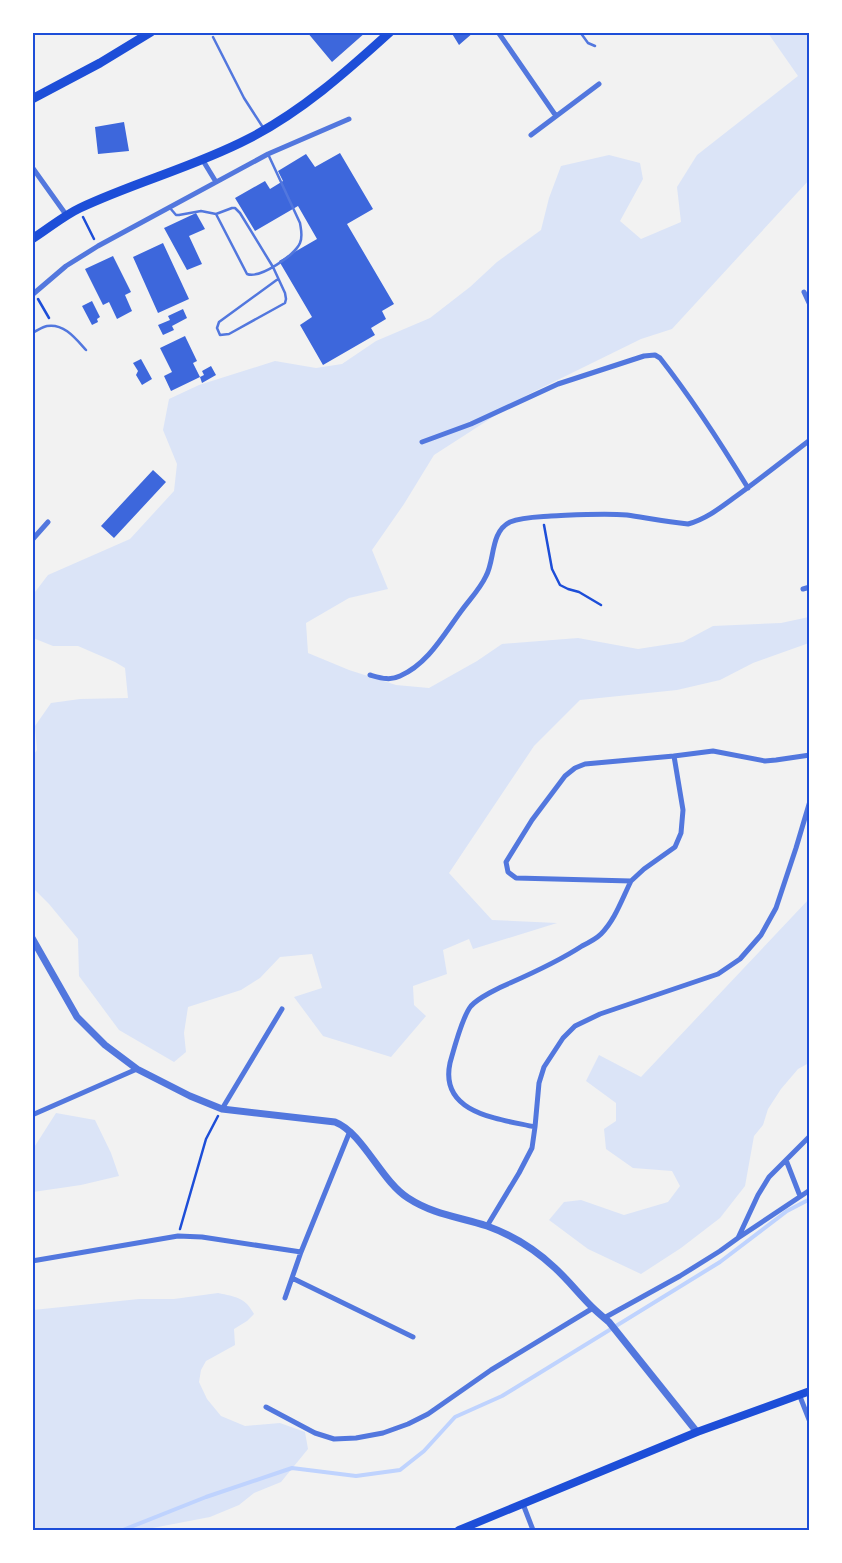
<svg xmlns="http://www.w3.org/2000/svg" width="842" height="1563" viewBox="0 0 842 1563" font-family="'Varela Round',sans-serif">
  <style>
    .green { fill: #dbe4f7 }
    .lines { fill: none; stroke-linecap: round; stroke-linejoin: round }
    .stream { stroke: #bfd3fe; stroke-width: 4 }
    .building { fill: #3d67dc }
    .path { stroke: #1d4ed8; stroke-width: 2.5 }
    .service { stroke: #5277de; stroke-width: 2.5 }
    .minor { stroke: #5277de; stroke-width: 5 }
    .tertiary { stroke: #5277de; stroke-width: 7 }
    .secondary { stroke: #1d4ed8; stroke-width: 8 }
    .primary { stroke: #1d4ed8; stroke-width: 9 }
    .neatline { fill: none; stroke: #1d4ed8; stroke-width: 2 }
  </style>
  <rect width="100%" height="100%" fill="#f2f2f2"/>
  <path class="green" d="M768,33H809V180L672,329L641,339L527,395L434,455L404,504L372,550L388,589L349,598L306,623L308,653L349,670L396,685L429,688L477,661L502,644L578,638L638,649L683,642L713,626L781,623L809,617V643L753,663L720,680L677,690L580,700L534,746L449,873L492,920L557,923L473,949L469,939L443,950L447,974L413,986L414,1005L426,1016L391,1057L323,1036L294,997L322,988L312,954L280,957L260,978L241,990L188,1007L184,1033L186,1052L174,1062L119,1030L79,976L78,939L49,904L33,888L32,757L37,750L35,726L51,703L80,699L128,698L125,668L115,662L78,646H53L33,638L32,596L48,575L130,539L174,491L177,464L163,430L169,399L199,385L275,361L316,368L342,364L376,341L430,318L470,287L497,262L541,230L549,198L561,166L609,155L640,163L643,179L620,221L641,239L681,222L677,187L697,155L798,76Z
    M809,899V1063L798,1069L781,1089L768,1109L763,1125L754,1136L745,1186L720,1218L681,1248L641,1274L588,1249L549,1220L564,1202L581,1200L624,1215L668,1202L680,1186L672,1171L633,1168L606,1149L604,1129L616,1121V1103L586,1081L599,1055L641,1077Z
    M56,1113L95,1120L111,1153L119,1176L81,1185L33,1192V1149Z
    M218,1293C236,1297 245,1297 254,1314L247,1321L234,1329L235,1345L206,1361L201,1370L199,1382L207,1399L221,1416L245,1426L280,1423L305,1432L308,1449L281,1482L254,1493L239,1505L210,1517L142,1530H33V1310L139,1299H174Z"/>
  <g class="lines">
    <path class="stream" d="M123,1530L206,1497L292,1468L356,1476L400,1470L424,1451L455,1417L502,1396L720,1262L787,1211L810,1199"/>
  </g>
  <path class="building" d="M307,32H366L332,62Z
    M451,32H474L459,45Z
    M124,122L129,151L98,154L95,127Z
    M340,153L373,209L347,224L394,304L382,311L386,319L371,328L375,335L323,365L300,325L312,317L279,261L317,239L298,206L255,231L235,198L265,181L270,189L283,181L278,171L306,154L315,167Z
    M196,213L205,229L189,236L202,264L187,270L164,228Z
    M163,243L189,299L158,313L133,257Z
    M113,256L131,292L125,295L132,311L117,319L109,302L103,305L85,269Z
    M92,301L100,317L97,319L98,322L92,325L82,306Z
    M183,309L187,318L172,326L174,330L163,335L158,325L170,320L168,316Z
    M185,336L197,361L193,363L200,377L171,391L164,376L172,372L160,348Z
    M141,359L152,379L142,385L136,375L138,371L133,363Z
    M211,366L216,375L202,383L200,377L204,375L202,371Z
    M153,470L166,482L114,538L101,526Z"/>
  <g class="lines">
    <path class="path" d="M83,217L94,239
      M38,299L49,318
      M544,525L552,569L560,585L568,589L579,592L601,605
      M180,1229L206,1139L218,1116"/>
    <path class="service" d="M580,32L588,43L595,46
      M213,37L244,98L264,129
      M170,208L176,215H179L201,211L216,214L232,208H235L240,213L273,267L285,293L286,299L285,303L229,334L220,335L217,328L219,322L278,279
      M216,214L247,274C260,279 295,255 300,243C303,236 301,230 300,223L268,154
      M32,333C37,331 42,327 47,326C64,323 76,339 86,350"/>
    <path class="minor" d="M498,32L556,116
      M531,135L599,84
      M202,159L216,182
      M32,167L67,216
      M804,292L810,305
      M32,295L66,266L98,246L268,154L349,119
      M422,442L471,424L558,384L644,356L655,355L660,358C693,400 720,442 748,488
      M32,540L48,522
      M803,589L810,587
      M370,675C381,678 390,681 400,676C428,664 444,634 462,610C470,599 480,589 486,576C495,560 490,532 510,522C522,517 538,517 551,516C576,515 602,513 627,515C647,518 667,522 688,524C706,519 720,508 735,497C760,479 785,459 810,440
      M631,881L644,869L675,847L681,833L683,810L674,756L713,751L765,761L776,760L810,755
      M222,1109L282,1009
      M32,1115L137,1069
      M535,1127L539,1083L544,1067L563,1038L575,1026L600,1014L718,974L740,959L761,935L776,908L796,848L810,801
      M786,1160L800,1196
      M487,1226L519,1173L532,1148L535,1127C500,1119 439,1114 450,1063C454,1049 462,1017 471,1006C478,998 500,987 510,983C535,972 559,961 582,946C588,943 596,939 601,934C615,920 622,899 631,881L516,878L508,872L506,862L532,820L565,776L575,768L585,764L674,756
      M738,1238L810,1190
      M32,1261L178,1236L202,1237L301,1252
      M292,1278L413,1337
      M285,1298L301,1252L350,1131
      M604,1318L680,1276L720,1251L738,1238L758,1195L769,1177L810,1136
      M799,1394L810,1422
      M266,1407L315,1433L334,1439L356,1438L383,1433L408,1424L428,1414L491,1370L593,1308
      M523,1504L533,1530"/>
    <path class="tertiary" d="M32,938L77,1017L105,1045L137,1069L190,1096L222,1109L335,1122C363,1133 381,1181 408,1198C434,1215 460,1217 487,1226C512,1235 536,1250 555,1268C568,1280 579,1294 592,1307C597,1312 603,1317 609,1322L697,1432"/>
    <path class="secondary" d="M459,1530L697,1432L810,1391"/>
    <path class="primary" d="M32,99L100,63L151,32
      M32,239C48,229 63,216 80,208C135,182 194,167 248,139C301,112 346,72 390,32"/>
  </g>
  <rect width="842" height="1563" fill="none" stroke="#ffffff" stroke-width="68"/>
  <rect x="34" y="34" width="774" height="1495" class="neatline"/>
</svg>
